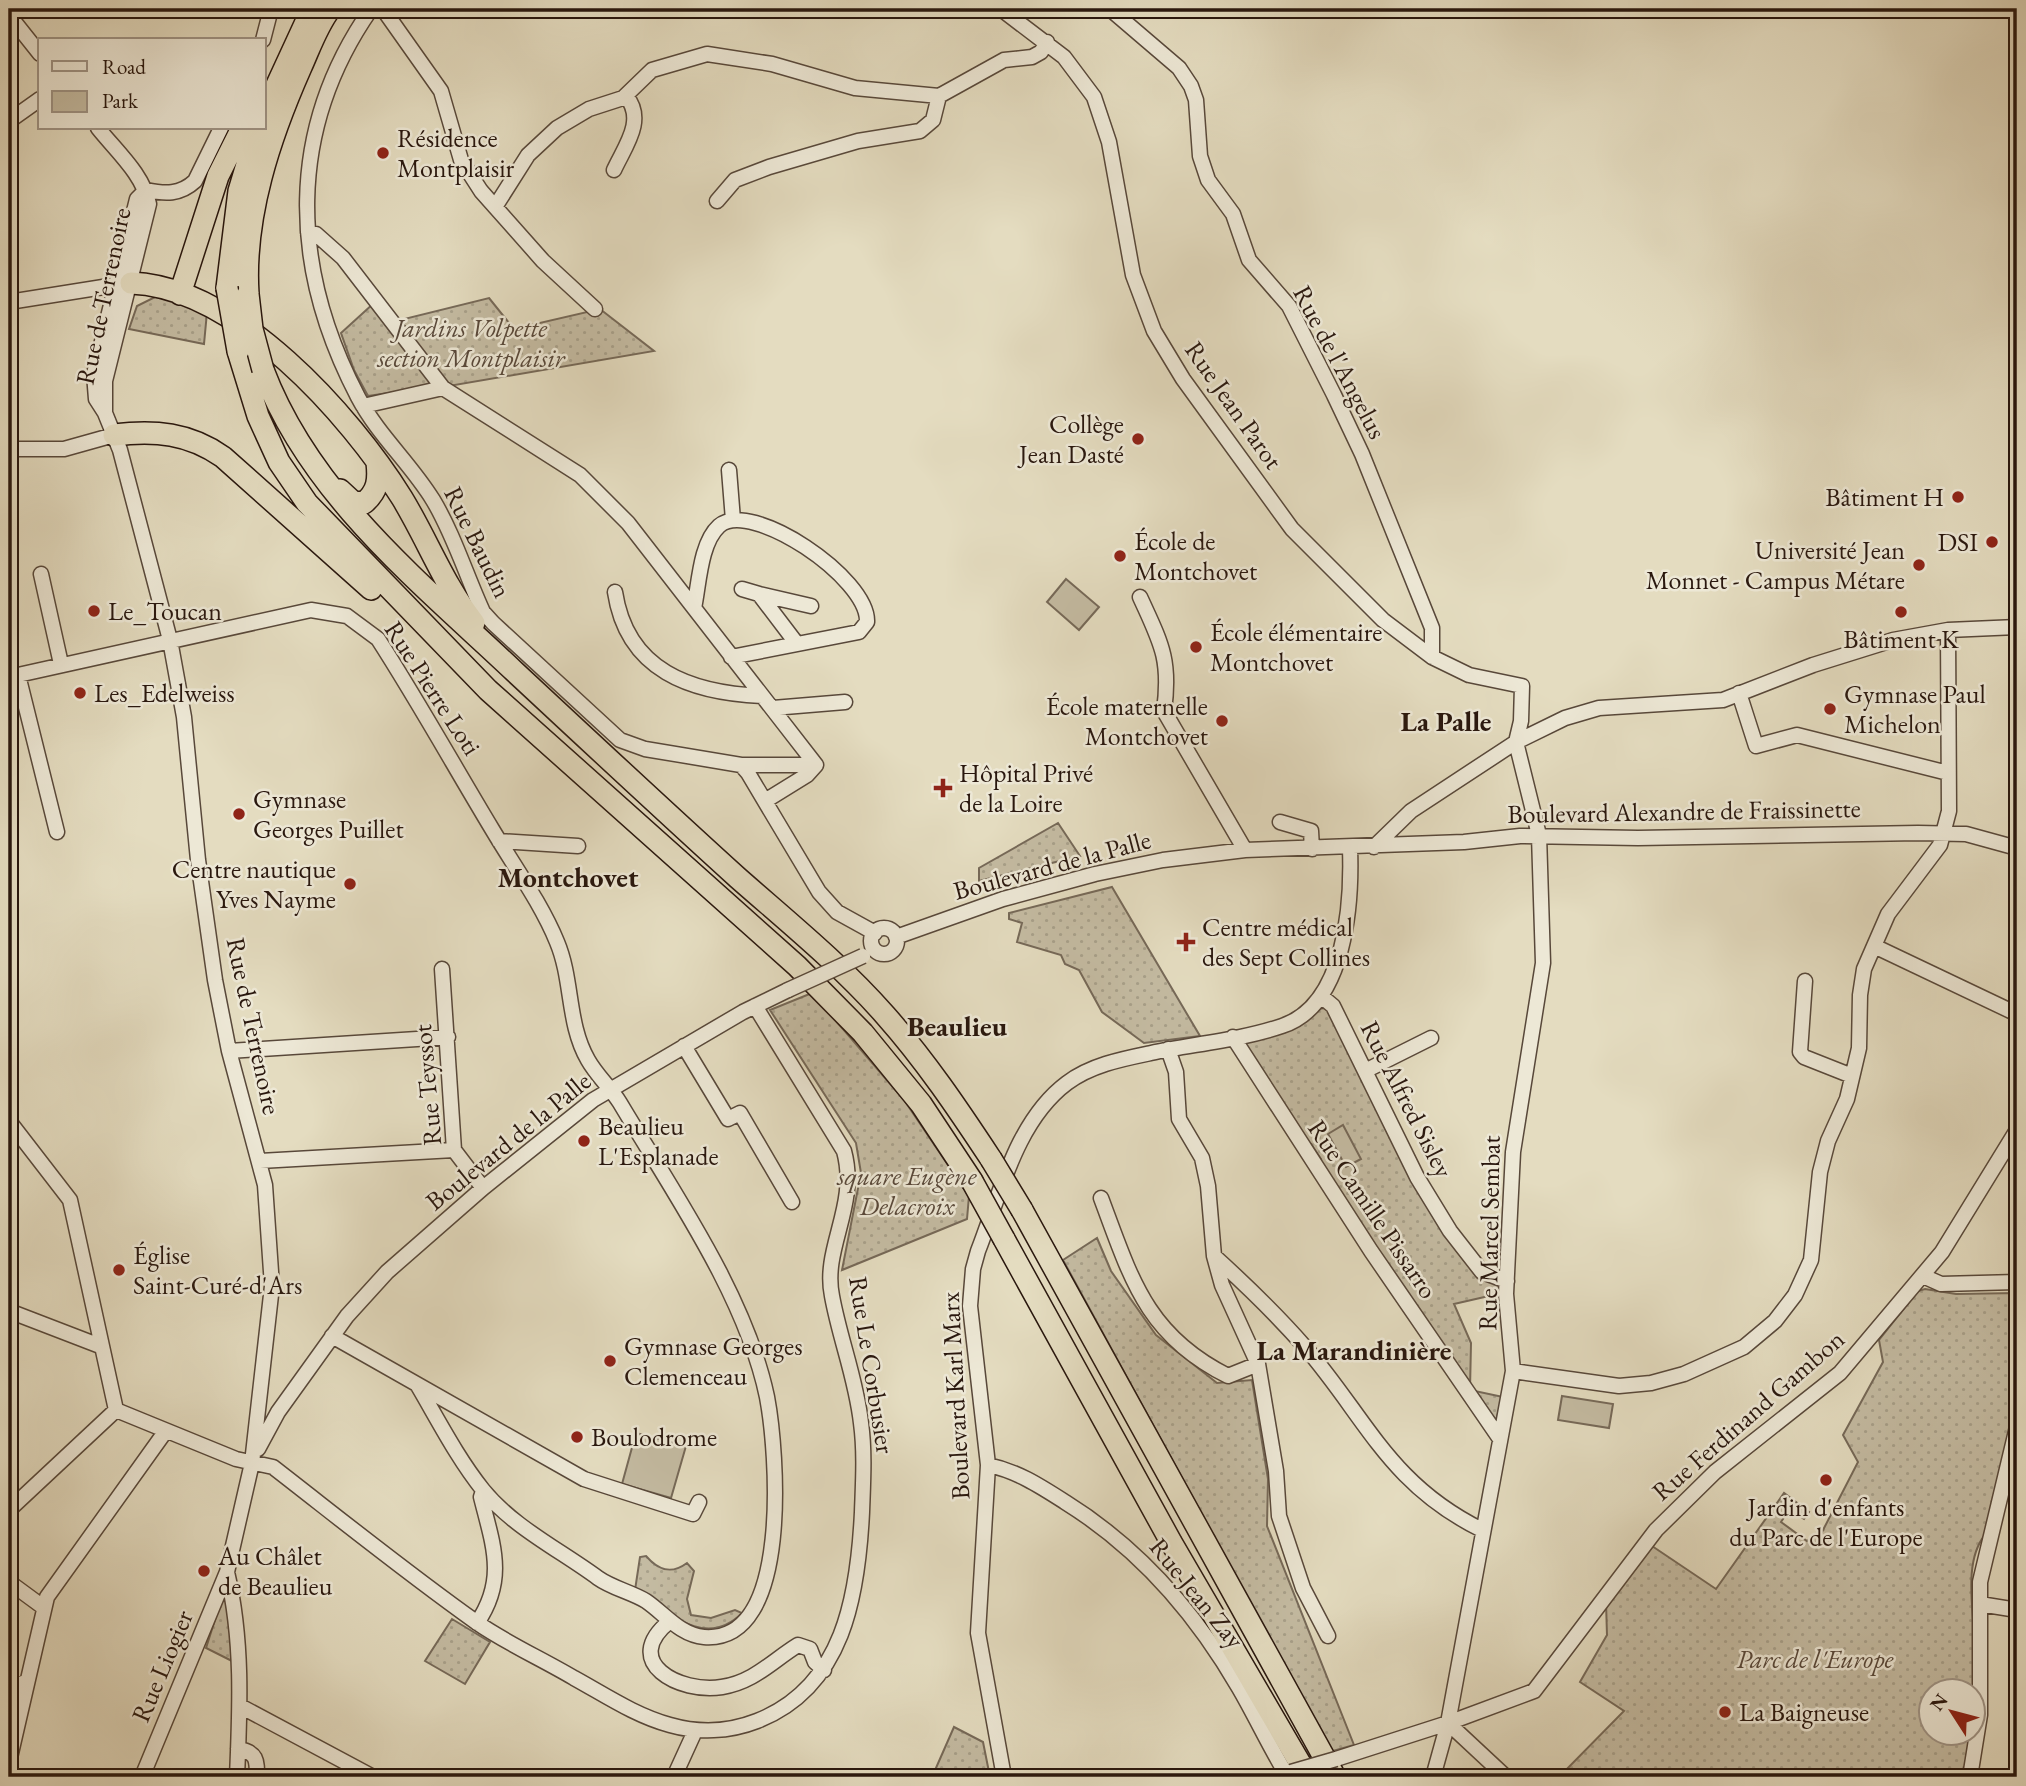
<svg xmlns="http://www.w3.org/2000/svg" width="2026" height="1786" viewBox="0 0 2026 1786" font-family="'EB Garamond',serif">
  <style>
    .green { fill: url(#green-dots); stroke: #766958; stroke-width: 2 }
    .pitch { fill: #c4bba2; stroke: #766958; stroke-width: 2 }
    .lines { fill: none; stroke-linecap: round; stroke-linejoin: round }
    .minor-casing { stroke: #58483a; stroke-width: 17 }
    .highway-casing { stroke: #29170e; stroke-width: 24 }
    .minor { stroke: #ede8d6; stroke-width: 14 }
    .highway { stroke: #e4dcc0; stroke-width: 21 }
    .minor-bridge-casing { stroke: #58483a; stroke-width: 17; stroke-linecap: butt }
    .highway-bridge-casing { stroke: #29170e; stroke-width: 24; stroke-linecap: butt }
    .minor-bridge { stroke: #ede8d6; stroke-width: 14 }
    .highway-bridge { stroke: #e4dcc0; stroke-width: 21 }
    .poi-dot { fill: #8f2418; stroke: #ede8d6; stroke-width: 2.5 }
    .labels { text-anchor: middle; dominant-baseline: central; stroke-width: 5; stroke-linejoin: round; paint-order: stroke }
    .poi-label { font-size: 26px; fill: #29170e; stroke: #ede8d6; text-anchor: start }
    .street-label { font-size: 26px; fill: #29170e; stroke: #ede8d6 }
    .park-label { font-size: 26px; font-style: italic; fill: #58483a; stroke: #ede8d6 }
    .neighbourhood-label { font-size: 28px; font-weight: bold; fill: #29170e; stroke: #ede8d6 }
  </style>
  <defs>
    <pattern id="green-dots" width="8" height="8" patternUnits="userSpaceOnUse" patternTransform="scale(1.75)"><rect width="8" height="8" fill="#c4bba2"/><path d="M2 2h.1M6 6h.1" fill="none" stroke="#a8a08a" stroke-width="1.8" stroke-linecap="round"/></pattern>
  </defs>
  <rect width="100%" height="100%" fill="#e4dcc0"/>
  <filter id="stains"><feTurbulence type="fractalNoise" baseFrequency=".00286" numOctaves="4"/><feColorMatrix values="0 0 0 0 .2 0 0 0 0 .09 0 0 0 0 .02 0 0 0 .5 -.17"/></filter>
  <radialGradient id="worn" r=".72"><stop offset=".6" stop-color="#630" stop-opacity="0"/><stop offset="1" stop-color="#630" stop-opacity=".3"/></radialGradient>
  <path class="green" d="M157,296L207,312L204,344L129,329L137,306Z
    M489,298L514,329L600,309L654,351L449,386L400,320Z
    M374,303L433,381L429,387L368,396L354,370L341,333Z
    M1058,823L1080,856L979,881V868Z
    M1112,887L1200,1036L1144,1043L1102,1012L1079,970L1065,964L1061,955L1017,942L1022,923L1009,919V913Z
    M812,993L904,1100L969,1196L967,1219L842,1270L861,1173L856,1143L770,1010Z
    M1325,1008L1332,1014L1381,1116L1427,1202L1472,1267L1500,1287L1502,1293L1454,1304L1471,1343L1470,1390L1503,1397L1494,1427L1317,1162L1321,1159L1311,1144L1307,1146L1293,1124L1296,1122L1286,1107L1282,1109L1244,1049L1247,1041L1282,1033L1317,1009Z
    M1097,1238L1111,1271L1156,1335L1217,1383L1252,1380L1268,1479L1267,1526L1354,1745L1326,1753L1290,1676L1063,1260Z
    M1925,1289L1956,1294L2017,1293V1455L1985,1535C1964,1560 1973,1607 1974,1636C1975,1655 1974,1673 1974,1692H1932V1734H1971L1964,1777H1559L1624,1711L1580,1682L1607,1635L1606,1602L1652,1546L1716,1589L1784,1493L1809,1512L1804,1519L1789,1510L1781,1522L1807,1541L1821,1534L1858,1462L1843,1435L1883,1362L1879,1340L1918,1291Z
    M646,1556C658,1570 671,1575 687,1563L694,1571L687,1599L691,1615L711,1618L735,1610L742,1613C706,1650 667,1612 635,1590L640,1557Z
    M226,1600L231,1612L232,1661L206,1648L221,1601Z
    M452,1619L490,1642L465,1684L425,1661Z
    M954,1727L983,1742L990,1777H932Z"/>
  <path class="pitch" d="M1066,579L1099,607L1079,630L1047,602Z
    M1343,1125L1361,1159L1346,1167L1328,1134Z
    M1562,1396L1613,1404L1609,1428L1558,1420Z
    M636,1433L686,1446L671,1498L622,1484Z"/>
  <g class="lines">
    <defs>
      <path id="minor" d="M371,9C286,131 290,267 358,397C378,435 411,464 433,500C454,535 466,575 483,612L493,623L620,740L645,749L741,765L748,773L819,892L837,912L875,933
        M383,9L441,91L461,160L481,191L543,261L595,309
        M1001,9L1064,57L1094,97L1109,142L1133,275L1154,331L1183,379L1292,529L1383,620L1432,657L1469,675L1522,686L1521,721L1516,742L1539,835L1543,963L1513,1152L1506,1294L1513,1371L1448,1723L1433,1777
        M1110,9L1179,68L1191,86L1196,100L1200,156L1208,180L1233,214L1249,260L1289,306L1334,395L1362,454L1432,628V657
        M9,15L40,54
        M263,40L271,9
        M9,121L40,99
        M98,128C117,152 143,174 149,204L105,381V411
        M614,170C625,146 646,120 626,96
        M146,190C165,194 180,195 195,181L221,128
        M717,201L735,180L769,167L858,141L920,131L933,120L939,96
        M495,207L528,155L557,128L589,109L623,98L652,70L707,54L772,64L855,88L939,96L1004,60L1032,57L1041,52L1047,42
        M308,232L316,234L343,258L443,388L580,475L628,523L816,765
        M9,302L122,284
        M363,406L443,388
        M9,449H64L114,435
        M729,470L733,520
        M41,574L61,664
        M742,589L759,594L797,644
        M615,592C627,671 691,693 762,696
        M759,594L811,606
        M1140,597C1161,643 1171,659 1164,711L1245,850
        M694,608C699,585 700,543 719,526C750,498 869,578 867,622L859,632L731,657
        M18,675L57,832
        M9,677L311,610L347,616L378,639C418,701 454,766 492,829C514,866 541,903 557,942C573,980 567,1024 588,1060C597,1076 611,1088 620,1103C673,1192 746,1296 767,1397C777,1450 793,1644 704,1637C680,1635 665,1614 646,1601C631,1592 612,1588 598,1578C560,1550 513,1527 483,1490C458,1459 438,1420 418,1386
        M1739,693L1756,746L1797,735L1948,773
        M773,708L845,702
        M741,765H816
        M765,801L807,775L816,765
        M1280,822L1311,831L1312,849
        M499,841L578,846
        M1374,847L1411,811L1516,742L1565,718L1599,708L1723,700L1813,665L1893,640L1948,630L2017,627
        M871 941a13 13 0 1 1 26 0a13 13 0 1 1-26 0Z
        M896,937L1003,899L1095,874L1163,860L1245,850L1464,842L1520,836L1638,838L1918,833L1966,834L2017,848
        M1874,946L2017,1014
        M442,969L454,1150L483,1188
        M1805,981L1800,1052L1804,1057L1852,1076
        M1321,996L1333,1006L1417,1177L1450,1231L1482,1272L1507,1281
        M1233,1037L1371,1251L1500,1439
        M684,1046L728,1119L740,1113L792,1202
        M1168,1049L1176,1072L1179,1119L1202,1158L1208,1186L1214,1256L1222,1285L1258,1364L1276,1471L1279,1516L1303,1588L1328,1636
        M229,1051L448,1037
        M1365,1071L1431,1038
        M9,1121L70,1200L116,1410
        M260,1161L454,1150
        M1101,1198C1131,1278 1146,1335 1228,1376L1258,1364
        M1214,1256C1246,1285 1277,1315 1305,1347C1367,1419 1389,1484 1482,1530
        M1923,1276L1941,1284L2017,1282
        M9,1311L100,1346
        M332,1336L584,1479L693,1514L699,1502
        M1513,1371L1619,1386L1651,1383L1684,1374L1744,1347L1775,1321L1795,1295L1811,1260L1820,1172L1828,1141L1847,1099L1859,1048L1860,995L1864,969L1888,914L1940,845L1949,811L1948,630
        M116,1410L236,1459L273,1467C340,1519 407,1573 476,1622C506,1643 542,1659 574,1678C605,1695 636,1716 670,1725C698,1733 729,1732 757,1721C844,1687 858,1595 862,1512C863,1483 865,1453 861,1423C856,1378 840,1340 832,1296C822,1248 859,1206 844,1151L755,1006
        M258,1449L278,1412L347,1316L387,1272L483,1188L593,1100L743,1012L788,990
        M988,1465C1017,1471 1040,1486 1065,1502C1139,1548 1195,1612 1239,1688C1256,1717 1270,1748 1288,1777
        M9,1510L116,1410
        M227,1572C243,1640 240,1708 237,1777
        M9,1582L43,1607
        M1980,1604L2017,1610
        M670,1621C619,1662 680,1694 722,1687C754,1682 772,1661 798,1645L810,1649L815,1662L824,1670
        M477,1623C507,1579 493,1545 481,1497L483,1491
        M9,1692L14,1686L26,1682
        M240,1706L373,1777
        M1448,1723L1506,1777
        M238,1749C257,1752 257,1760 257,1777
        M1336,1759L1448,1723L1534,1691L1656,1530L1715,1472L1840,1373L1942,1252L2017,1130
        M9,1762L47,1597L165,1432
        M142,1777L227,1572L252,1463L272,1286L265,1185L229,1051L215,980L198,860L184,717L170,640L120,450L105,413L96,399L94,374L137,199L146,190
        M674,1777L695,1731
        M853,1777H854
        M1004,1777L978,1633L988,1465L970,1306L973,1269L978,1251C1000,1195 1016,1121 1067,1083C1091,1065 1122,1059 1151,1053C1194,1044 1241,1040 1282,1026C1346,1005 1352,903 1350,848
        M1970,1777L1980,1715V1582L2017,1427"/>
      <path id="highway" d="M264,113L312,9
        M131,283C237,287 350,415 402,498C427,539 444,585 474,623
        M227,288L239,191L258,128
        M180,294L218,176L242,128
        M248,294C243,216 270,137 301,67C310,47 317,26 330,9
        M238,351L258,416L279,462L307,503L488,690L797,966L863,1033L921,1104L972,1181
        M263,370C310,495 421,583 515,672C589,741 663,810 738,878C788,922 841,965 885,1015C925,1060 958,1109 991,1159
        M114,435C155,430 189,433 223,457L371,589
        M340,490L353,502L364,503C378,491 379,480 377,462
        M1022,1210L1335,1777
        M1004,1239L1171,1542L1308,1777"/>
    </defs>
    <use href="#minor" class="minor-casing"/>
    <use href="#highway" class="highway-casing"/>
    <use href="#minor" class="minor"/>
    <use href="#highway" class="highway"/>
    <defs>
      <path id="minor-bridge" d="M788,990L863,956
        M1291,1772L1336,1759"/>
      <path id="highway-bridge" d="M227,288L238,351
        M248,294L252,329L263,370
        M991,1159L1022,1210
        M972,1181L1004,1239"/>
    </defs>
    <use href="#minor-bridge" class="minor-bridge-casing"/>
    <use href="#highway-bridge" class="highway-bridge-casing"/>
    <use href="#minor-bridge" class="minor-bridge"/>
    <use href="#highway-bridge" class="highway-bridge"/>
  </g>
  <g class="poi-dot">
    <circle cx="383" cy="153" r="7"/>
    <circle cx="1138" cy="439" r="7"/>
    <circle cx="1958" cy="497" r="7"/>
    <circle cx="1992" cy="542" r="7"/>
    <circle cx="1120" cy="556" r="7"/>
    <circle cx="1919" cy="565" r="7"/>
    <circle cx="94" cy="611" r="7"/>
    <circle cx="1901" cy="612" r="7"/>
    <circle cx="1196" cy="647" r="7"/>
    <circle cx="80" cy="693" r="7"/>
    <circle cx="1830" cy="709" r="7"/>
    <circle cx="1222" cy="721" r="7"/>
    <path d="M939.5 777.5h7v7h7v7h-7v7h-7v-7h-7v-7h7z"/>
    <circle cx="239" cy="814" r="7"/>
    <circle cx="350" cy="884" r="7"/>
    <path d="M1182.5 931.5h7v7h7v7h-7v7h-7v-7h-7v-7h7z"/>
    <circle cx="584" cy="1141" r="7"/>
    <circle cx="119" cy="1270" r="7"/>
    <circle cx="610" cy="1361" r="7"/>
    <circle cx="577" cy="1437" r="7"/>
    <circle cx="1826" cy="1480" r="7"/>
    <circle cx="204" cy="1571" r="7"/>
    <circle cx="1725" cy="1712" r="7"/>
  </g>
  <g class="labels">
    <g class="poi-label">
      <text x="397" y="138">Résidence<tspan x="397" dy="30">Montplaisir</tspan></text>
      <text x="1124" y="424" text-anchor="end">Collège<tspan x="1124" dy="30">Jean Dasté</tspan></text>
      <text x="1944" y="497" text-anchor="end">Bâtiment H</text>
      <text x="1134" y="541">École de<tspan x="1134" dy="30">Montchovet</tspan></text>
      <text x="1978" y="542" text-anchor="end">DSI</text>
      <text x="1905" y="550" text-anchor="end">Université Jean<tspan x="1905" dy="30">Monnet - Campus Métare</tspan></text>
      <text x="108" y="611">Le_Toucan</text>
      <text x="1210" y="632">École élémentaire<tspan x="1210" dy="30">Montchovet</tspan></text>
      <text x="1901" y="639" text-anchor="middle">Bâtiment K</text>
      <text x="94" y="693">Les_Edelweiss</text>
      <text x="1844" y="694">Gymnase Paul<tspan x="1844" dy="30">Michelon</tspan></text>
      <text x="1208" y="706" text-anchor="end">École maternelle<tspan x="1208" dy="30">Montchovet</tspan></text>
      <text x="959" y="773">Hôpital Privé<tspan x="959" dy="30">de la Loire</tspan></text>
      <text x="253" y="799">Gymnase<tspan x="253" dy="30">Georges Puillet</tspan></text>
      <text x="336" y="869" text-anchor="end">Centre nautique<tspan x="336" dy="30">Yves Nayme</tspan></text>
      <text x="1202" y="927">Centre médical<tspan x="1202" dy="30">des Sept Collines</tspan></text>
      <text x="598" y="1126">Beaulieu<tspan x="598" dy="30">L'Esplanade</tspan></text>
      <text x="133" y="1255">Église<tspan x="133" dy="30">Saint-Curé-d'Ars</tspan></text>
      <text x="624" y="1346">Gymnase Georges<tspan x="624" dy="30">Clemenceau</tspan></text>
      <text x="591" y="1437">Boulodrome</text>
      <text x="1826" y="1507" text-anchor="middle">Jardin d'enfants<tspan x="1826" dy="30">du Parc de l'Europe</tspan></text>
      <text x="218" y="1556">Au Châlet<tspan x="218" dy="30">de Beaulieu</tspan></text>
      <text x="1739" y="1712">La Baigneuse</text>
    </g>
    <g class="street-label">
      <text transform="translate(103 296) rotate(-78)">Rue de Terrenoire</text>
      <text transform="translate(1340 362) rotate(62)">Rue de l'Angelus</text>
      <text transform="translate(1234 405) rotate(55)">Rue Jean Parot</text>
      <text transform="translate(478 542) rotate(64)">Rue Baudin</text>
      <text transform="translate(433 688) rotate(57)">Rue Pierre Loti</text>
      <text transform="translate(1684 811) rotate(-1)">Boulevard Alexandre de Fraissinette</text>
      <text transform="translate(1052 865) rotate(-15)">Boulevard de la Palle</text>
      <text transform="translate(254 1026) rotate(78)">Rue de Terrenoire</text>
      <text transform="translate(427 1085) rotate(-95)">Rue Teyssot</text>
      <text transform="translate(1407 1099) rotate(63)">Rue Alfred Sisley</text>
      <text transform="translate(508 1141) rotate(-39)">Boulevard de la Palle</text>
      <text transform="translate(1373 1209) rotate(56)">Rue Camille Pissarro</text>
      <text transform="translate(1489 1233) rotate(-89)">Rue Marcel Sembat</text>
      <text transform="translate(872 1365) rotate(81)">Rue Le Corbusier</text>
      <text transform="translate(955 1396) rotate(-93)">Boulevard Karl Marx</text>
      <text transform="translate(1748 1415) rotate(-41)">Rue Ferdinand Gambon</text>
      <text transform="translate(1197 1593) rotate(51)">Rue Jean Zay</text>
      <text transform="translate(162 1666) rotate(-67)">Rue Liogier</text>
    </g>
    <g class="park-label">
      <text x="471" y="328">Jardins Volpette<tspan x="471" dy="30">section Montplaisir</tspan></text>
      <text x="907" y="1176">square Eugène<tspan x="907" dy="30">Delacroix</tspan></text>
      <text x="1815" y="1659">Parc de l'Europe</text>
    </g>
    <g class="neighbourhood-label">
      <text x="1446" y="721">La Palle</text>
      <text x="568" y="877">Montchovet</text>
      <text x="957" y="1026">Beaulieu</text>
      <text x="1354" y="1350">La Marandinière</text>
    </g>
  </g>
  <rect width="2026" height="1786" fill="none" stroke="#e4dcc0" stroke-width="35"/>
  <rect x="10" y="10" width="2005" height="1765" fill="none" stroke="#29170e" stroke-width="3.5"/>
  <rect x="18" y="18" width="1991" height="1751" fill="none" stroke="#29170e" stroke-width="2"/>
  <rect x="38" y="38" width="228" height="91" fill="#ede8d6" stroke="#9f9486" stroke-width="2"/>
  <rect x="52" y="61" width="35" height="10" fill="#ede8d6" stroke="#9f9486" stroke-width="2"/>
  <text x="102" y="74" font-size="21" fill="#29170e">Road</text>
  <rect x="52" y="91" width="35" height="21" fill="#c4bba2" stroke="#9f9486" stroke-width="2"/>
  <text x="102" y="108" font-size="21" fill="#29170e">Park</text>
  <g transform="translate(1952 1712) rotate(306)"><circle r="33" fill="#ede8d6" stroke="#9f9486" stroke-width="2"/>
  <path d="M0-5L12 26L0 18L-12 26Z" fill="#8f2418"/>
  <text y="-10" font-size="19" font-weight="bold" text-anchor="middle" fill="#29170e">N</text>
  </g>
  <rect width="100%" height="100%" filter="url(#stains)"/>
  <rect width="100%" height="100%" fill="url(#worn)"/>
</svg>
